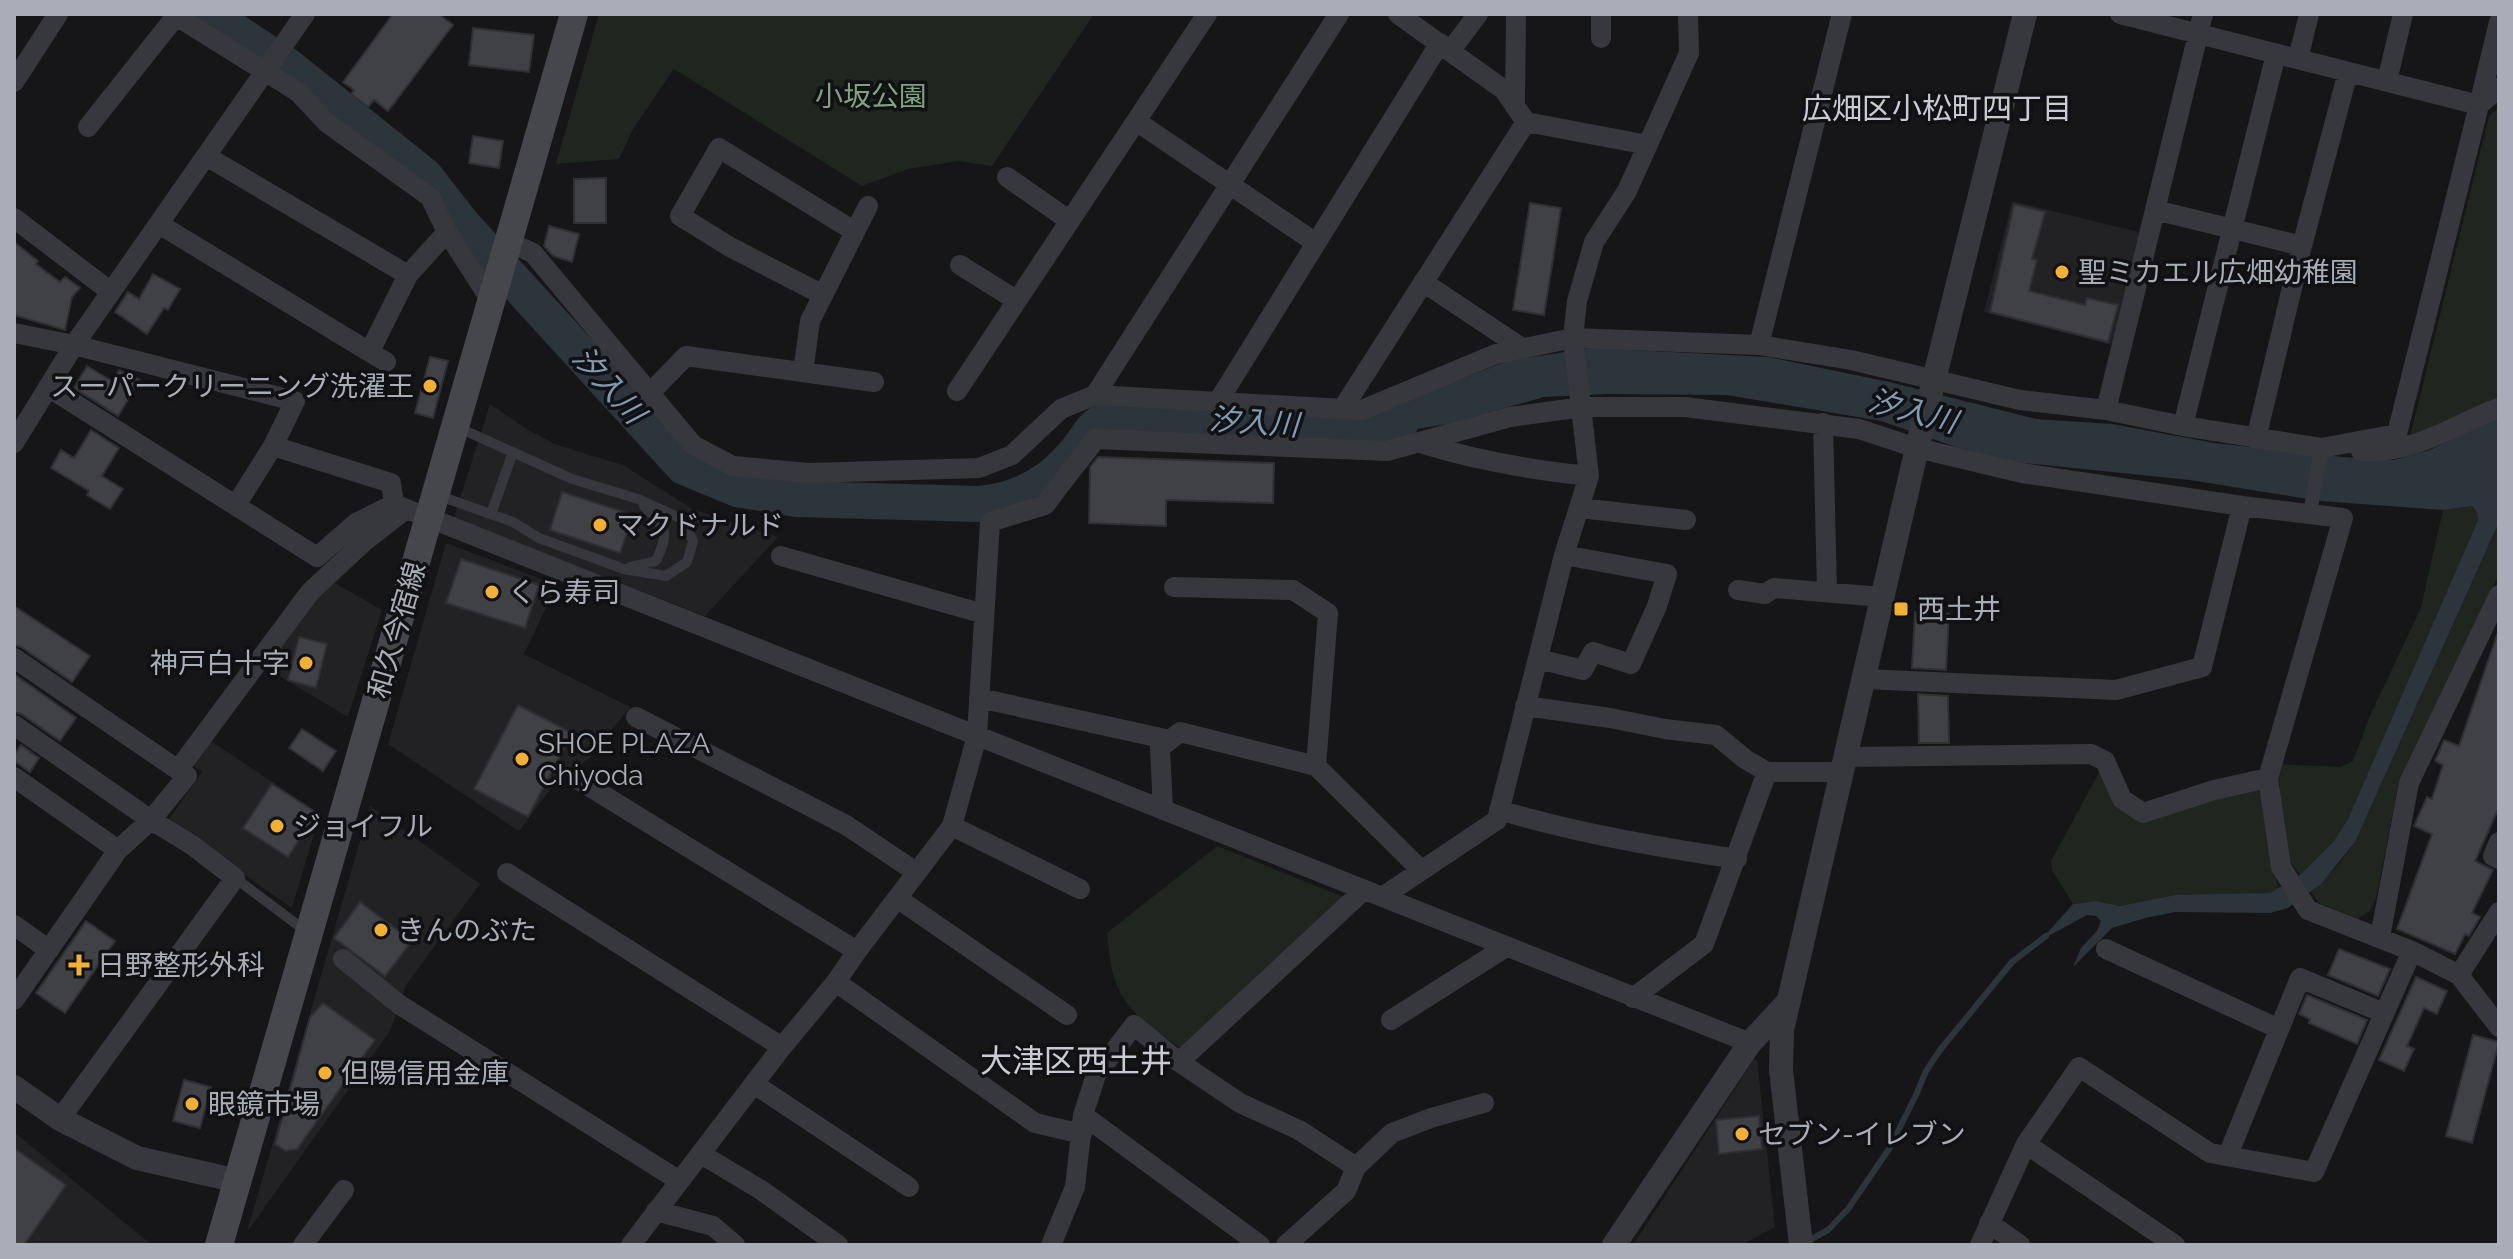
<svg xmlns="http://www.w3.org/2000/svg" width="2513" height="1259" viewBox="0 0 2513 1259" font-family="Raleway,'Noto Sans JP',sans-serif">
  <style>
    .built { fill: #222225 }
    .green { fill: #1e261f }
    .water { fill: #2c353c }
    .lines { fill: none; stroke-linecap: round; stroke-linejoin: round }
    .stream { stroke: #2c353c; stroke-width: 6 }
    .river { stroke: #2c353c; stroke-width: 36 }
    .building { fill: #404145; stroke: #303034; stroke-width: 2 }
    .service { stroke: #37383d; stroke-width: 10 }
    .pedestrian { stroke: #37383d; stroke-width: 14 }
    .minor { stroke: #37383d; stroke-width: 20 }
    .tertiary { stroke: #37383d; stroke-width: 24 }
    .secondary { stroke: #45474d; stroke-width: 28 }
    .poi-dot { fill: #f2b134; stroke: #111113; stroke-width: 3 }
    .labels { text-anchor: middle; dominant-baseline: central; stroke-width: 7; stroke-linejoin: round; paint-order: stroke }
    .park-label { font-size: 28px; fill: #7fa381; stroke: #111113 }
    .poi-label { font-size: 28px; fill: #a8adb8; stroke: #111113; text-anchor: start }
    .street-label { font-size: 28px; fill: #a8adb8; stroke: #111113 }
    .neighbourhood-label { font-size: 30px; fill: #c9ccd4; stroke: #111113 }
    .water-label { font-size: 30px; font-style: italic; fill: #7f9bb3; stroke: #111113 }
    .quarter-label { font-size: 32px; fill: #c9ccd4; stroke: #111113 }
  </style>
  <rect width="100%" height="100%" fill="#161618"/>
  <path class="built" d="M2012,201L2139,232L2112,345L1984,312Z
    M490,404L528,430L557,445L623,465L692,509L778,537L705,616L454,518Z
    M446,543L557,585L524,654L630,707L589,759L557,780L519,831L388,744Z
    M331,581L382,610L348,717L263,666Z
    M208,739L320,814L292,908L168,821L202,772L192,765Z
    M370,806L480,884L406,985L390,1031L247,1232Z
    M1757,1059L1775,1227L1741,1245H1633L1753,1061Z
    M14,1132L152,1245H14Z"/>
  <path class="green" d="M599,14H1094L992,166L959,161L908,169L862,186L674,69L633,129L619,159L556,164Z
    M2499,107V399L2408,445L2489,116Z
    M2472,506L2477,512L2478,520L2348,819L2334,841L2300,875L2285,855L2278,764L2340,767L2353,761L2372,711L2421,608L2443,510Z
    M2499,522V574L2399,782L2376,898L2370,911L2358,919L2319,903L2311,892L2340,863L2355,842Z
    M2101,769L2139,819L2256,789L2263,796L2278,889L2270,893L2237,895H2175L2120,906L2096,901L2073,904L2052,870L2051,861Z
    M1217,846L1344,897L1185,1047H1179C1127,1010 1112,999 1107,933Z"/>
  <path class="water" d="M1591,348L1768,357L1889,382L2036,419L2112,424L2214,443L2343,457L2394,460L2430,450L2499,416V522L2355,842L2321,884L2288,908L2270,913L2175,912L2145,918L2112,928L2073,967L2081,948L2097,931L2101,921L2096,916L2087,915L2041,940L2073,904L2096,901L2120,906L2175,895L2270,893L2300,875L2334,841L2348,819L2478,520L2477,512L2472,506L2443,510L2321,501L2190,480L2015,462L1956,447L1881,421L1727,395L1607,394L1544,397L1448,424L1378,435L1289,412L1371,415L1507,361Z"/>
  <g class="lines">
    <path class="stream" d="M1808,1241L1828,1230L1848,1209L1889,1149L1916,1095L1926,1071L1940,1050L2012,962L2046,936"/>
    <path class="river" d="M209,14L289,67L425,176L464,226L684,467L737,489L797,499L979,504C1015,501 1047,485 1071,458C1095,431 1087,423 1127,413L1350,429L1401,422"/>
  </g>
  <path class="building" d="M393,14H439L453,25L388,111L374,100L368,107L351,94L354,90L343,82Z
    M473,28L534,35L529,72L469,65Z
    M473,136L503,141L499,168L469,163Z
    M606,178V223H574V179Z
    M1530,203L1561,208L1544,315L1513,310Z
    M2014,204L2045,212L2032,259L2037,260L2029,291L2085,305L2087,298L2118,305L2108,342L1990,312Z
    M549,226L579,234L572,262L553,256L544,246Z
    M14,242L38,261L36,264L60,282L65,277L80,288L72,297L65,330L14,315Z
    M153,274L180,289L168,310L164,308L147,334L115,312L128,292L139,299Z
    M430,357L448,361L433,418L415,413Z
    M87,366L112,381L119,370L140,380L118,416L74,388Z
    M91,430L119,448L102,476L123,489L110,509L87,495L89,491L51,468L61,450L74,458Z
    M1098,457L1274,463L1273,503L1166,500V526L1089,523L1090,467Z
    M562,492L633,515L620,553L550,530Z
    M461,559L539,585L525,628L446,603Z
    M14,606L90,656L72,682L21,647L14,645Z
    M1915,612L1949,614L1946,670L1912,668Z
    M2497,635H2499V807L2475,861L2493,870L2472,913L2480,917L2469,936L2465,934L2455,954L2397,929L2432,834L2414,826L2427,797L2432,799L2443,765L2435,761L2444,740L2459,746Z
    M299,637L327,644L316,688L288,680Z
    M14,674L76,718L60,741L21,714L14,712Z
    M1918,694L1948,696L1949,743H1919Z
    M518,705L572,733L528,817L474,789Z
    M302,729L336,751L323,771L289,748Z
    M21,745L39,758L30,772L14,761V755Z
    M272,784L317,813L288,857L243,828Z
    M360,902L412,941L385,976L334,938Z
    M86,921L115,941L65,1013L36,993Z
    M2339,949L2390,969L2378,996L2328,975Z
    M2416,977L2447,991L2437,1014L2424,1008L2407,1046L2414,1049L2404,1071L2379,1060Z
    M2307,995L2367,1020L2357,1044L2309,1023L2310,1019L2299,1014Z
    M323,1003L375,1040L297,1149L286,1151L275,1144L310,1017Z
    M2473,1035L2499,1042L2472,1143L2446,1136Z
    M184,1080L211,1087L200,1128L173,1121Z
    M1759,1116L1762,1149L1719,1154L1716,1120Z
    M14,1148L66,1185L24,1245H14Z"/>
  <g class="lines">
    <path class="service" d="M437,495L513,522L539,538L624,569L666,576L687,562L693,541L682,519L638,499L572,479L457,427
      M491,514L513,452
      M630,567L656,561C670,531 666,528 644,506
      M235,878L307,932"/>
    <path class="pedestrian" d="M2310,514L2321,448"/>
    <path class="minor" d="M173,14L298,92L327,123L430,197L447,232L490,299
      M1398,14L1504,90L1526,122L1648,145
      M2120,14L2479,105L2499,22
      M1601,38V14
      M1451,50L1478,14
      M2298,59L2309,14
      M2387,81L2403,14
      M14,82L58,14
      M1515,103L1516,14
      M1136,121L1316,243
      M88,127L176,16
      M206,156L408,275
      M1007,177L1070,221
      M2155,210L2302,246
      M14,218L111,292
      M159,224L386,362
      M508,242L533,253L693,445L733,466L809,473L979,468L1012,455L1061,409L1095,395L1362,410L1496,354L1573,338L1759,345L1851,360L2020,400L2106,410L2183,426L2321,448L2397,434L2479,105L2499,88
      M960,265L1016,300
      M1423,282L1522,348
      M823,295L730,247L680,216L719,148L854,231
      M14,333L74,345L295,401L273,446L236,505
      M1759,345L1842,14
      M370,351L408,275L447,232
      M803,372L810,321L868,206
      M48,387L317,557L356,523L394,504
      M957,391L1207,14
      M649,394L686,356L874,382
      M1095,395L1339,14
      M1219,400L1440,43
      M1343,408L1526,122
      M2106,410L2203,14
      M1823,423L1827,592
      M2183,426L2276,54
      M2256,439L2302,246L2348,72
      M14,443L74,345L305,14
      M1420,443C1474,460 1532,470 1589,476
      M273,446L391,483L394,504
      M2361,451C2416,454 2450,426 2499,408
      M394,504L1750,1043
      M1580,508L1686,520
      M781,556L984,614
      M1738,590L1765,594L1774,588L1882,597
      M14,658L187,776L151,820L118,850L14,1000
      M1538,659L1583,670L1593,652L1631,664L1657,606L1667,574L1564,555
      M1864,679L2116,690L2202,667L2242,506
      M979,698L1170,740
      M1525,706L1610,718L1665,729L1716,735L1745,759L1767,772H1842
      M636,717L846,825L916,872
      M14,725L151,820L192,845L235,878L60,1119
      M1846,757L2091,754L2105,761L2122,799L2143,813L2214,790L2268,778
      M1316,766L1421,870
      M178,770L310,592L366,540L406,509
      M14,777L118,850
      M577,779L857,951
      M1163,810L1160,748L1180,732L1316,766L1328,613L1293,590L1174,587
      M1499,810C1577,833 1657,847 1737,859
      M952,826L1080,889
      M2499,842L2493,856L2499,859
      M507,873L782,1047
      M1382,897L1497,820L1564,555L1589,476L1573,338L1577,301L1594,242L1627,191L1689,53L1688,14
      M897,898L1067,1015
      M14,925L49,950
      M2380,937L2409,783L2499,595
      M2106,949L2279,1029
      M343,959L400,1005L678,1180
      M2459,975L2499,912
      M836,982L1035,1123L1082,1134
      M1633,998L1704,944L1767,772
      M1391,1020L1506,947
      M1179,1062L1364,890
      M754,1084L909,1187
      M1083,1115L1260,1245
      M2026,1144L2175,1245
      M701,1154L761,1190L838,1245
      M2228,1155L2300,978L2384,1013
      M656,1211L713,1226L735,1245
      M1989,1223L2020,1245
      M303,1245L344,1190
      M631,1245L782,1047L836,982L857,951L952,826L977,736L990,522L1045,505L1095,439L1387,451L1510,417L1582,407H1685L1859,429L1917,448L2022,473L2242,506L2343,518L2268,778L2281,867L2308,910L2412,951L2459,975L2499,1027
      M1051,1245L1075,1187L1083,1115L1096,1075L1134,1025L1179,1062L1240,1103L1299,1130L1356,1167
      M1286,1245L1346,1191L1356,1167L1392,1133L1431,1118L1484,1103
      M1980,1245L2026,1144L2079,1067L2210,1153L2314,1172L2412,951"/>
    <path class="tertiary" d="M14,1087L60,1119L137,1158L238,1181
      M1614,1245L1750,1043L1787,1003
      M1801,1245L1781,1070L1782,1030L1917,448L2025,14"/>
    <path class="secondary" d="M219,1245L574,14"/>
  </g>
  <g class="poi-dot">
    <circle cx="2062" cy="272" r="8"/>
    <circle cx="430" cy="386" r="8"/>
    <circle cx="600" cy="525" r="8"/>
    <circle cx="492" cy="592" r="8"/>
    <rect x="1893" y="601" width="16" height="16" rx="4"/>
    <circle cx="306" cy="663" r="8"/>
    <circle cx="522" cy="759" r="8"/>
    <circle cx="277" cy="826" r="8"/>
    <circle cx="381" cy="930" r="8"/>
    <path d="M75 953h8v8h8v8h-8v8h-8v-8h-8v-8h8z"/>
    <circle cx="325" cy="1073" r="8"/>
    <circle cx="192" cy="1104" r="8"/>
    <circle cx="1742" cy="1134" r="8"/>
  </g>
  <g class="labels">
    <g class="park-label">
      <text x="871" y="96">小坂公園</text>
    </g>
    <g class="poi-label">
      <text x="2078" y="272">聖ミカエル広畑幼稚園</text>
      <text x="414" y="386" text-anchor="end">スーパークリーニング洗濯王</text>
      <text x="616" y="525">マクドナルド</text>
      <text x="508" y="592">くら寿司</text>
      <text x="1917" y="609">西土井</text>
      <text x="290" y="663" text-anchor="end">神戸白十字</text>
      <text x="538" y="743">SHOE PLAZA<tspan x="538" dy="32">Chiyoda</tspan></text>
      <text x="293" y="826">ジョイフル</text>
      <text x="397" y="930">きんのぶた</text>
      <text x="97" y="965">日野整形外科</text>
      <text x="341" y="1073">但陽信用金庫</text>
      <text x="208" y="1104">眼鏡市場</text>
      <text x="1758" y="1134">セブン-イレブン</text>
    </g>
    <g class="street-label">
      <text transform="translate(397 630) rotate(-74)">和久今宿線</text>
    </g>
    <g class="neighbourhood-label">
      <text x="1937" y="108">広畑区小松町四丁目</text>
    </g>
    <g class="water-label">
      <text transform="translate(609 385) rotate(48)">汐入川</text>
      <text transform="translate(1913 411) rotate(15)">汐入川</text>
      <text transform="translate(1254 422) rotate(4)">汐入川</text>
    </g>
    <g class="quarter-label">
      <text x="1076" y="1060">大津区西土井</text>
    </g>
  </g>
  <rect width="2513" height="1259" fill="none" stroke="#a8adb8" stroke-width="32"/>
</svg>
